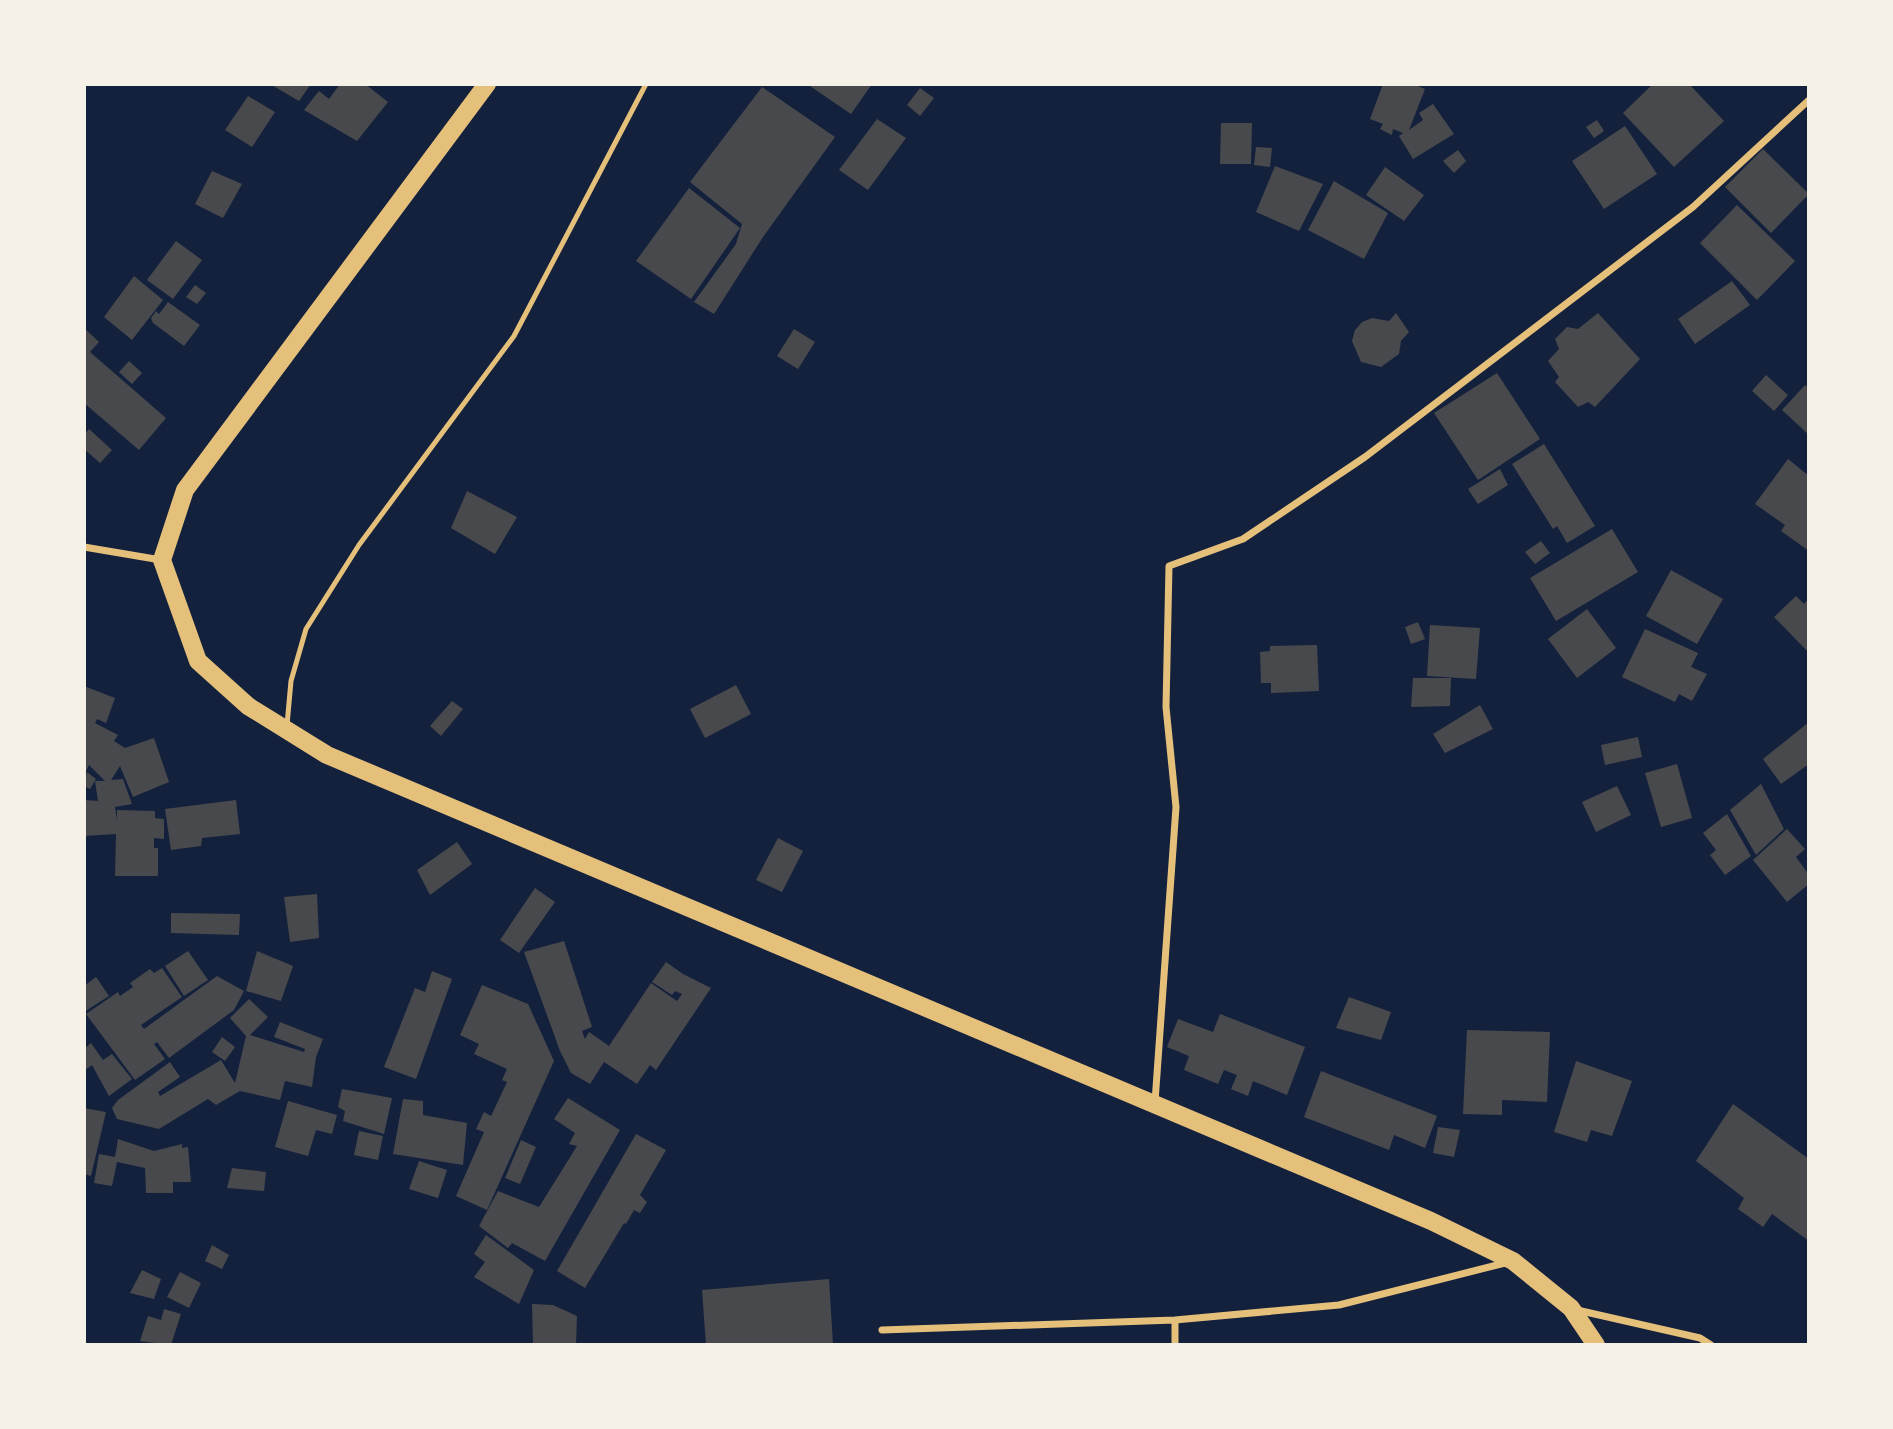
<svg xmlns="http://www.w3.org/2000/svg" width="1893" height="1429" viewBox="0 0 1893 1429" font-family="'Roboto Serif',serif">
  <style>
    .building { fill: #48494c }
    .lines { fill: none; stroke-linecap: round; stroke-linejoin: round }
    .service { stroke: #e5c07b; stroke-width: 5 }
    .minor { stroke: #e5c07b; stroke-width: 7 }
    .primary { stroke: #e5c07b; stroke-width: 18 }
  </style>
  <rect width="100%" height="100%" fill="#14213d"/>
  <path class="building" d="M270,84H311L299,101Z
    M340,84H365L388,102L357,141L304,110L319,91L329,99Z
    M807,84H872L851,114Z
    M1383,84H1413L1425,89L1409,130L1423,120L1419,113L1433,104L1454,134L1413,159L1399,136L1403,133L1393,129L1392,135L1380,129L1383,124L1370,119Z
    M1653,84H1689L1724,121L1674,167L1623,113Z
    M762,87L835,137L763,237L714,314L694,302L736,244L742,224L690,182Z
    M920,88L934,98L920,116L907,105Z
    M248,96L275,112L252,147L225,130Z
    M877,119L906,138L868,190L839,170Z
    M1597,120L1604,131L1594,138L1586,127Z
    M1221,123H1252L1251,164H1220Z
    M1625,126L1657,174L1604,209L1572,161Z
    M1256,147L1272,148L1270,167L1254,165Z
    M1763,149L1809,194L1771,233L1725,187Z
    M1458,150L1466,161L1454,173L1443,161Z
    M1275,166L1323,184L1299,231L1256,212Z
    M1385,167L1424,195L1404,221L1366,195Z
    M212,171L242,184L223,218L195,204Z
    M1334,181L1388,213L1364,259L1308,230Z
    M689,188L740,228L691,299L636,261Z
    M1737,205L1795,261L1757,300L1700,243Z
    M176,241L202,260L173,299L147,280Z
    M134,276L163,300L132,340L104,317Z
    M1732,281L1750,305L1695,344L1678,319Z
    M195,285L206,293L197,304L186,297Z
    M168,302L200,325L184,346L153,323L151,318L156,311L159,314Z
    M1396,313L1409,332L1401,341L1399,354L1381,367L1361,362L1352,341L1355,330L1362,322L1372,318L1389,321Z
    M1598,313L1640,359L1595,407L1588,402L1578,407L1555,382L1559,377L1548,361L1559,349L1555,339L1567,327L1578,329Z
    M84,328L99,342L90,352L166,418L139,450L84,403Z
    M794,329L815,342L798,369L777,356Z
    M129,361L142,373L132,384L119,372Z
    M1497,373L1540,439L1478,480L1434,413Z
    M1766,375L1788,395L1774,411L1752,391Z
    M1805,385L1809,389V435L1782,410Z
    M89,429L112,450L100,463L84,449V435Z
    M1544,444L1595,526L1567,543L1557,526L1553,529L1512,464Z
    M1788,459L1809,476V551L1781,531L1785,525L1755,504Z
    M1500,469L1508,485L1478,504L1468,489Z
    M467,491L517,517L495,554L451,528Z
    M1612,529L1638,572L1556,621L1530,578Z
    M1541,541L1550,553L1535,564L1525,552Z
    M1671,570L1723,599L1697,644L1646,616Z
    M1796,596L1804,604L1809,598V653L1774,617Z
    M1587,609L1616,648L1577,678L1548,639Z
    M1418,622L1425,639L1411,644L1405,627Z
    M1430,625L1480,628L1476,679L1427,676Z
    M1645,629L1698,653L1691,667L1707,674L1692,701L1679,694L1675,702L1622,677Z
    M1317,645L1319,691L1271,693V683H1261L1260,652L1270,651V646Z
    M1413,678H1451L1450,706L1411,707Z
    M736,685L751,714L705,738L690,709Z
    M84,686L115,698L106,723L97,719L95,723L118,735L114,741L125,748L154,738L169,782L133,797L120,766L111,780L123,779L132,804L115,807L117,820V810L155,811V818L164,819V839L154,838V848H158V876H115L116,834L84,836V800L98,801L95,781H105L89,765L84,775Z
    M452,701L463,709L441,736L430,726Z
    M1480,705L1493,729L1445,753L1433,734Z
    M1809,722V764L1781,784L1763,759Z
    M1638,737L1642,757L1605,765L1601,745Z
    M1677,764L1692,818L1661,827L1645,773Z
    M87,772L96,779L90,789L84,786Z
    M1761,784L1784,829L1756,855L1730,810Z
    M1617,786L1631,815L1596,832L1582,802Z
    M236,800L240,834L202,838L201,846L171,850L165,809Z
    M1727,814L1751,856L1725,875L1710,855L1716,850L1703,833Z
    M1787,829L1805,849L1796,857L1809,875V884L1787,902L1753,860Z
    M778,838L803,851L782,892L756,880Z
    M457,842L472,864L430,895L417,870Z
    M535,888L555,902L519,953L500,940Z
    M317,894L319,938L290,942L284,897Z
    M171,913L240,914L239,935L171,933Z
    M564,941L592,1027L582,1031L585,1039L589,1032L609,1046L651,983L677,1001L682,994L675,991L672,995L652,982L666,962L683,974L711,988L656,1070L650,1065L637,1084L604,1062L590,1084L571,1073L560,1051L524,952Z
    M188,951L208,980L184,996L165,966Z
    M257,951L293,966L281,1001L246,991Z
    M162,968L182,997L141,1025L144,1029L217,976L244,991L234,1010L169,1058L157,1042L154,1044L165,1059L135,1080L86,1014L118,992L120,996L133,987L130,983L150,969L154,973Z
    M432,971L452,979L416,1079L384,1067L415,988L425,992Z
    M96,977L109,996L84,1012V986Z
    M482,985L528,1004L554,1061L487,1210L456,1196L484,1132L476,1129L484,1112L491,1116L507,1082L502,1080L507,1069L474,1054L479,1044L460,1035Z
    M1349,997L1391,1012L1381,1040L1336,1028Z
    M249,999L268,1017L250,1035L304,1052L305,1049L274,1037L280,1022L323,1039L316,1057L312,1087L285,1081L280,1100L240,1091L216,1105L208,1099L159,1129L117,1119L112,1108L118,1100L170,1062L180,1077L158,1092L160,1096L221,1060L235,1083L246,1036L230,1018Z
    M1220,1014L1305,1047L1287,1095L1253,1081L1248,1096L1231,1089L1237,1075L1224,1070L1218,1084L1184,1070L1189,1056L1167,1047L1178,1019L1213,1032Z
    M1467,1030L1550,1032L1547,1102L1502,1100V1115L1463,1114Z
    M222,1037L235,1047L225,1061L212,1052Z
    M91,1043L103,1060L112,1054L132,1079L109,1096L92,1065L87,1069L84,1065V1049Z
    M1576,1061L1632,1081L1612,1136L1591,1130L1587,1142L1554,1132Z
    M1321,1071L1437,1116L1425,1148L1394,1135L1389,1150L1304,1117Z
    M342,1089L392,1098L384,1134L343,1121L345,1111L338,1107Z
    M568,1098L620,1130L545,1261L512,1243L508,1248L479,1226L498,1191L539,1207L577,1146L569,1144L575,1133L554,1119Z
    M403,1099L423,1101V1115L467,1123L463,1165L393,1154Z
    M288,1101L337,1115L332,1134L316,1130L308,1156L275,1147Z
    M1733,1104L1809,1159V1241L1772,1214L1763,1227L1738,1209L1744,1198L1696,1161Z
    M84,1108L106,1112L91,1176L84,1174Z
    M1438,1127L1460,1130L1454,1157L1433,1153Z
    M359,1131L383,1136L378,1160L354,1155Z
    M636,1134L666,1150L640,1195L647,1202L640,1213L634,1210L626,1224L624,1223L585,1288L557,1271Z
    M118,1139L154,1151L182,1144V1148L188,1147L191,1182H173V1193H146L145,1168L117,1162L112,1186L94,1183L99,1154L115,1157Z
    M521,1140L536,1147L520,1184L505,1178Z
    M419,1161L447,1170L438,1198L409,1189Z
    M232,1168L266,1172L264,1191L227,1188Z
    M486,1235L534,1270L519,1304L474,1277L485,1262L474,1254Z
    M212,1245L229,1255L222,1269L205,1261Z
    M142,1270L161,1279L154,1299L130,1293Z
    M180,1272L201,1283L189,1308L167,1297Z
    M829,1279L833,1345H706L702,1290Z
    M532,1304L553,1305L577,1316L576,1345H533Z
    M164,1309L181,1314L171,1345L140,1341L148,1316L161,1320Z"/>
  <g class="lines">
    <path class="service" d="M287,725L291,681L306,629L359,545L514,336L646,84"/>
    <path class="minor" d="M84,547L161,560
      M1155,1102L1176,807L1166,707L1169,566L1243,539L1365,457L1693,207L1809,100
      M1577,1310L1700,1338L1711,1345
      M1175,1320V1345
      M882,1330L1175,1320L1339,1305L1509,1262"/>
    <path class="primary" d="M487,84L185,490L162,560L198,661L248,706L327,755L1431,1221L1513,1261L1571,1308L1596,1345"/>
  </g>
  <rect width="1893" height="1429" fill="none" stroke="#f6f1e7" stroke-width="172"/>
</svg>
